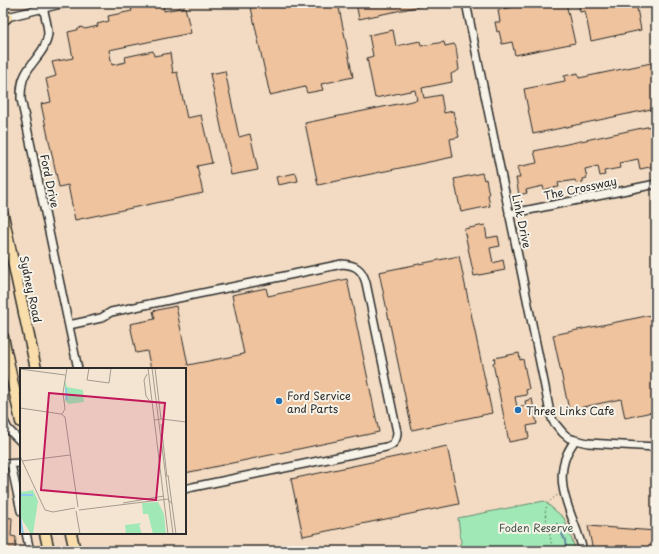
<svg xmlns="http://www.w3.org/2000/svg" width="659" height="554" viewBox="0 0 659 554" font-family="'Playpen Sans',sans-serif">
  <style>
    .built { fill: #f2dbc2; fill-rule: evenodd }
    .green { fill: #a0e8b5; stroke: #668a70 }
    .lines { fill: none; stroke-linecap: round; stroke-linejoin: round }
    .stream { stroke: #668aa0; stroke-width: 2 }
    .building { fill: #eec39e; stroke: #2b2b2b }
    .minor-casing { stroke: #2b2b2b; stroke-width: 10 }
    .highway-casing { stroke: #2b2b2b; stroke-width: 13 }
    .path { stroke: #2b2b2b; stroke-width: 1; stroke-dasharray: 1 3; stroke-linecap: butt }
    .minor { stroke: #f7f3e8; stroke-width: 7 }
    .highway { stroke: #f9deab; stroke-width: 10 }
    .poi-dot { fill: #1f6fb2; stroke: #f7f3e8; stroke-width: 1.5 }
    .labels { text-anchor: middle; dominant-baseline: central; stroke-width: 4; stroke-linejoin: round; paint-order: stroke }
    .street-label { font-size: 11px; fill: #2b2b2b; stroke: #f7f3e8 }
    .poi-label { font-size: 11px; fill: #2b2b2b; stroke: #f7f3e8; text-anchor: start }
    .park-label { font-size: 11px; fill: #485a4e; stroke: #f7f3e8 }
    .inset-river { fill: none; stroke: #8ecaee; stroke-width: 2 }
    .inset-road { fill: none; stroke: #a49b8f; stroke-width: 1 }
    .view { fill: #c2185b; fill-opacity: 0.15; stroke: #c2185b; stroke-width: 2 }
    .inset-edge { fill: none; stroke: #2b2b2b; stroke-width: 2 }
  </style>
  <rect width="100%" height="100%" fill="#f4e5d2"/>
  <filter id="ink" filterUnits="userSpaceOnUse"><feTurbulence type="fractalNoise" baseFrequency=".025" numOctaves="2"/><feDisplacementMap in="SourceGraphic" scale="8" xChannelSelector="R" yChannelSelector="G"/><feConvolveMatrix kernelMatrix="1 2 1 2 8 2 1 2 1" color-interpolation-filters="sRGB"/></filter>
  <g filter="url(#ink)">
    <path class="built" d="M3,3H656V551H3ZM21,369H185V533H21Z"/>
    <path class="green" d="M544,501L564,518L576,551H462L460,544L461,542L458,518Z"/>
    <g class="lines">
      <path class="stream" d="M557,524L565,540L566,551"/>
    </g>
    <path class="building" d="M144,3H163L164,11L185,7L191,33L109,50L112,65L126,62L125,57L153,51L154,56L170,53L173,73L177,72L187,118L201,115L212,163L197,166L203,193L75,220L68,185L59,187L41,104L51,102L46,79L56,76L52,62L73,58L68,32L77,30L81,27L85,29L98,26L97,24L109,21L108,16L132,11L131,8L145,5Z
      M250,3H338L353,77L321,84L323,90L307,93L305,87L270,95Z
      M356,3H426V5L359,19Z
      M533,3H566L575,43L515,55L512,42L502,44L499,31L497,32L495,22H500L498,10Z
      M578,3H636L641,30L591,41L585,11L580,12Z
      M393,30L396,46L420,41L421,46L444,42L445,46L454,44L456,47L459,70L451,74L452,82L422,88L424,98L441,95L444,113L453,111L459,137L450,139L453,157L318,185L305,123L417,100L415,90L375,98L367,58L373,56L369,35Z
      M656,62V108L533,134L524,89L565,81L564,76L578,73L579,78Z
      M225,71L239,137L250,134L258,170L231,175L210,74Z
      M656,125V159H653L655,166L640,169L638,159L619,163L620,168L604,171L605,175L600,176L598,166L585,169L587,178L583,179V182L576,183L575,180L558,183L559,187L551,188L544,190L543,186L534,188L526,190L527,193L519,195L516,178H520L517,167L537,163L534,151Z
      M296,173L298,181L278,185L276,177Z
      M482,173L484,180L486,179L489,195H488L490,206L461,212L454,179Z
      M485,225L487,238L498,236L500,246L490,248L493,263L503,260L505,270L474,276L464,229Z
      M459,256L492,413L412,430L379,272Z
      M347,279L379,432L185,473V369H151L147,351L136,353L130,324L155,319L153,311L176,306L188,365L244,354L232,295L266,288L268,296Z
      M656,314V411L625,418L621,399L569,410L553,335Z
      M519,353L520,360L523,359L529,389L526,390L527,395L515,397L517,407L526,405L525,401L532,399L537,424L527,426L529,438L509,442L493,363L495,362L494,358Z
      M447,446L459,504L303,536L291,479Z
      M3,498H8L7,515H3Z
      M3,517L12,518L11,536L16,537L15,551H3Z
      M588,526L656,531L654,551H593Z"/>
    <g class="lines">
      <defs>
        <path id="minor" d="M42,3C44,13 48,24 48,34C46,52 32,60 25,75C21,82 21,91 21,99L78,369
          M466,3L544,382L550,413L553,421L563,433L569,438L575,440L588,443L656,447
          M3,18L65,3
          M509,214L656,184
          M69,325L101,318L111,312L342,264C356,265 362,269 366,283L397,432C397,440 394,445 386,447L193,487L185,489
          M3,419L8,429L21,442
          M575,440C572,445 569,449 567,454C552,487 576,519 583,551
          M3,464L21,463
          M11,464L21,511
          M26,533L30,551"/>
        <path id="highway" d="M3,20L7,17
          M3,215L36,369
          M3,337L21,422
          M45,533L49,551
          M71,533L75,551"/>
      </defs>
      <use href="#minor" class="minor-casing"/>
      <use href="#highway" class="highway-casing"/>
      <path class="path" d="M553,551L545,513C546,504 551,499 558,495"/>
      <use href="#minor" class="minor"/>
      <use href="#highway" class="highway"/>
    </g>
  </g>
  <g class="poi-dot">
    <circle cx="279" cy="401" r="4"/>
    <circle cx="518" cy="410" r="4"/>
  </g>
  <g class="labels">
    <g class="street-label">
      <text transform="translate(50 181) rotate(78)">Ford Drive</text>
      <text transform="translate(580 188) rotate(-12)">The Crossway</text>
      <text transform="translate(522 221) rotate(78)">Link Drive</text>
      <text transform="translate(31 289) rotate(78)">Sydney Road</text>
    </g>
    <g class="poi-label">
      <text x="287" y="395">Ford Service<tspan x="287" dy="13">and Parts</tspan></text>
      <text x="526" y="410">Three Links Cafe</text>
    </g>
    <g class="park-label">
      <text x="536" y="527">Foden Reserve</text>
    </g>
  </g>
  <g transform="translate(20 368)">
    <rect width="166" height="166" fill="#f4e5d2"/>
    <path d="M45,12L47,19L63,22L64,34L49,36L45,33ZM0,119L2,124L13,122L18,133L13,166H11L0,148ZM138,134L144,146L146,166H133L128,146H123L122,135ZM122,155L119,157L122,166H106L105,157Z" fill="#a0e8b5"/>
    <path class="inset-river" d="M46,20L47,32M0,127H13M0,148L3,166"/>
    <path class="inset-road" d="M69,0L67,12L89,15L91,0M128,0L148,166M132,0L153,166M135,0L141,51M0,1L45,7M127,6L124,12L126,28L131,35M0,40L41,46L45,49L58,139M42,46L45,41L43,25L47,0M134,52L142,51L166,54M141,56L147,109M0,88L25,142L33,144L55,140M2,93L50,87M148,107L156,166M103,135L144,128M59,142L148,131L152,136M56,143L60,166"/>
    <path class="view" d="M29,25L145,35L136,132L21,122Z"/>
    <rect width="166" height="166" class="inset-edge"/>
  </g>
  <rect width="659" height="554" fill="none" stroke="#f7f3e8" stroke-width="16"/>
  <rect x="8" y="8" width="643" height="538" fill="none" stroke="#2b2b2b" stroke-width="1.5" filter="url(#ink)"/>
</svg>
